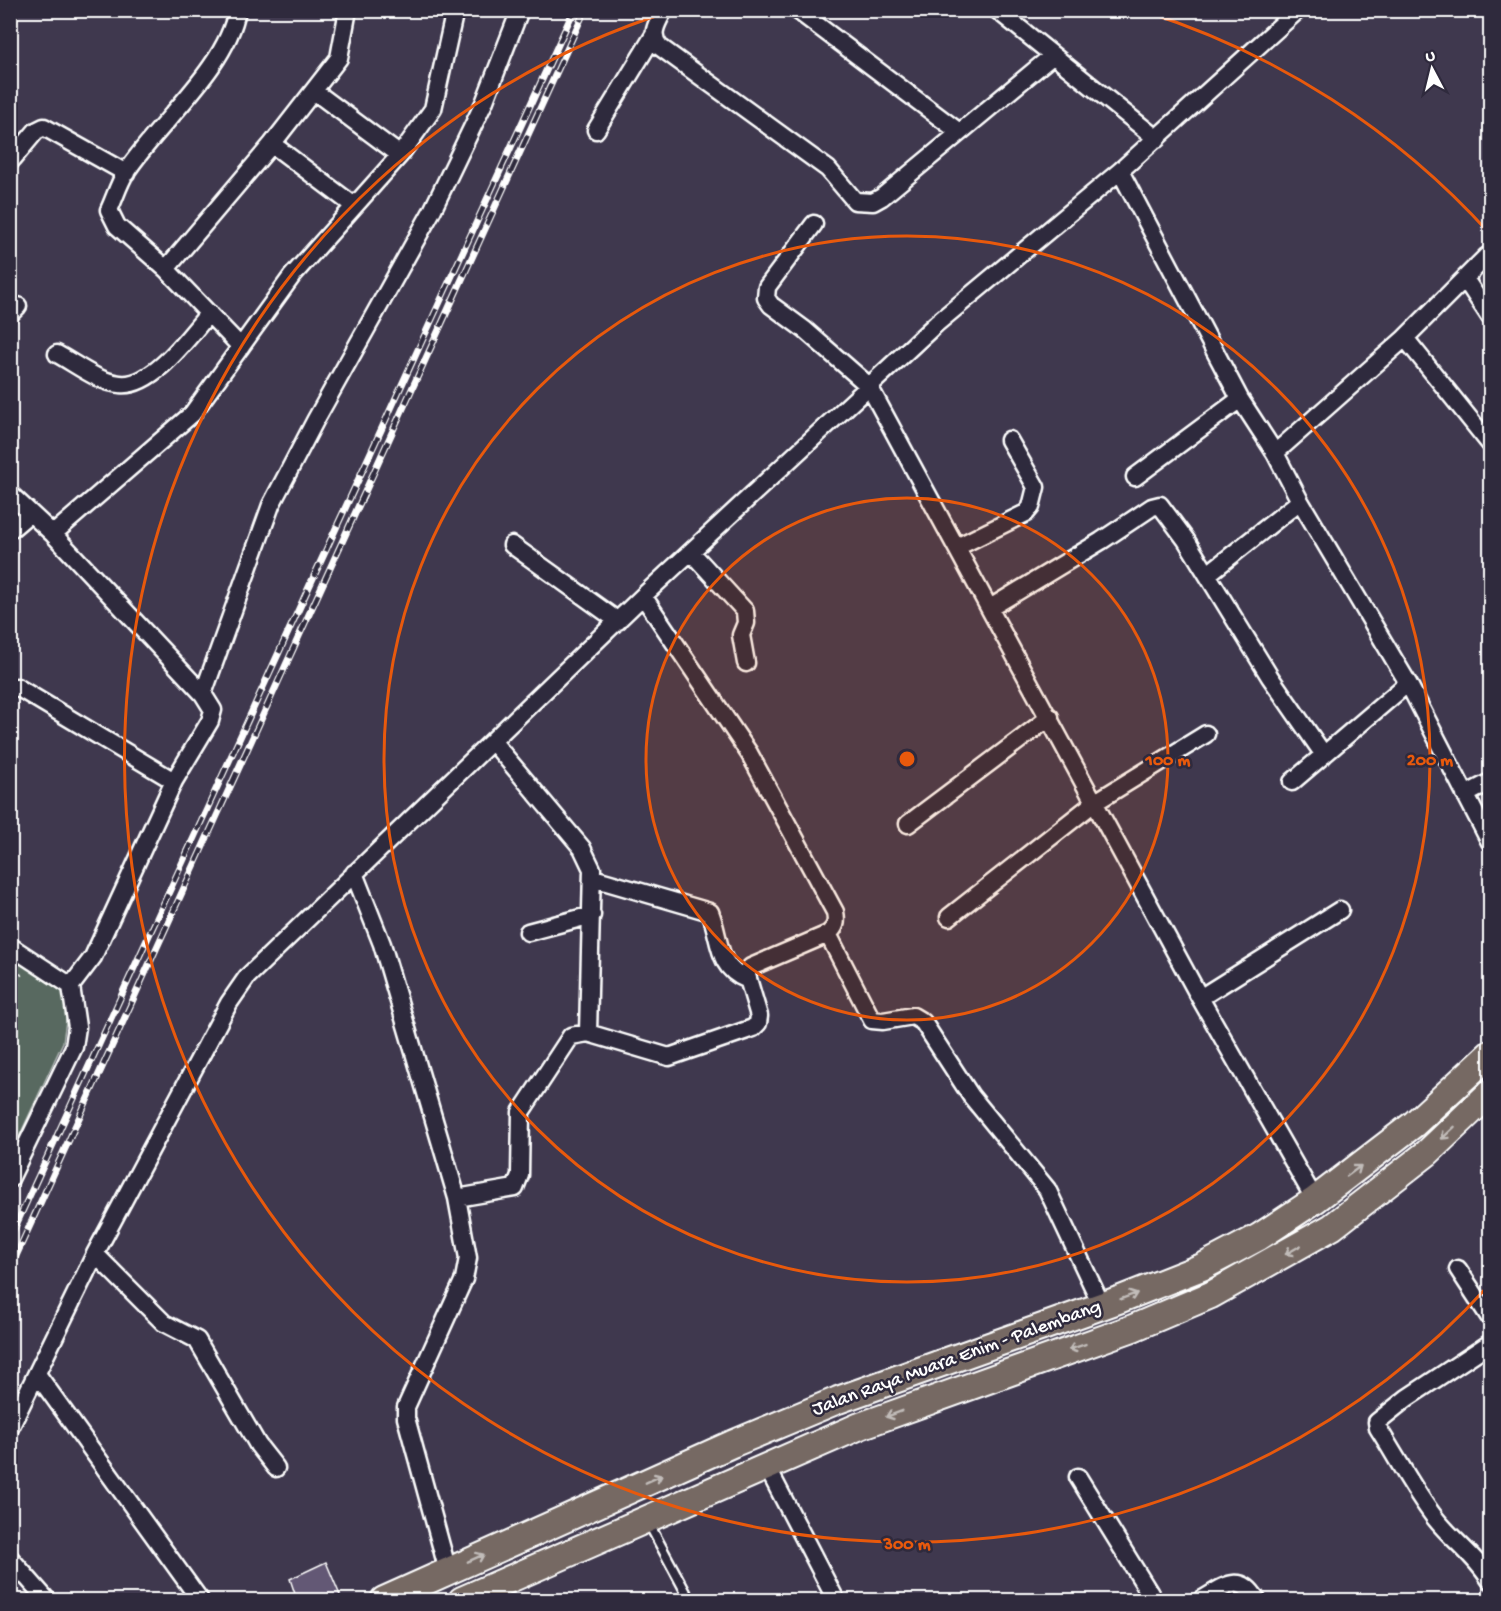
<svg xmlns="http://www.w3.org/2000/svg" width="1501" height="1611" viewBox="0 0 1501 1611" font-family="'Gochi Hand',sans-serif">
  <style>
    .green { fill: #596961; stroke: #acb4b0; stroke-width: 1.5 }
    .building { fill: #645874; stroke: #fff; stroke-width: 1.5 }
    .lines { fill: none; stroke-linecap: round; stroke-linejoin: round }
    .service-casing { stroke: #fff; stroke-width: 13 }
    .minor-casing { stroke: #fff; stroke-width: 21 }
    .primary-casing { stroke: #fff; stroke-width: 30 }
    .path { stroke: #fff; stroke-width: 3; stroke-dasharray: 1.5 4.5; stroke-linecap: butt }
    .service { stroke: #2f2a3d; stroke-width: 8 }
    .minor { stroke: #2f2a3d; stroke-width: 16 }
    .primary { stroke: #766964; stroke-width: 26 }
    .rail-casing { stroke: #fff; stroke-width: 7 }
    .rail { stroke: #2f2a3d; stroke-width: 4.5; stroke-dasharray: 14; stroke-linecap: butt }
    .oneway { stroke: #c1bcb9 }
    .ring { fill: none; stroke: #e8590c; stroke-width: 3 }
    .labels { text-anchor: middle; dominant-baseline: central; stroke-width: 5; stroke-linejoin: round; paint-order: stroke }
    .street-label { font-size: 20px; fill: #fff; stroke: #2f2a3d }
    .centre { fill: #e8590c; stroke: #2f2a3d; stroke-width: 3 }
    .ring-label { font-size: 18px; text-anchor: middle; font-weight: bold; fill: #e8590c; stroke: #2f2a3d; stroke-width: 5; stroke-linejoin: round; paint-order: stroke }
  </style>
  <rect width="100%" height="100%" fill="#3f384e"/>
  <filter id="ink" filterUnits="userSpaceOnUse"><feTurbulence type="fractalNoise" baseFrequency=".0167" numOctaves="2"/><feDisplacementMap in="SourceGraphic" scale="12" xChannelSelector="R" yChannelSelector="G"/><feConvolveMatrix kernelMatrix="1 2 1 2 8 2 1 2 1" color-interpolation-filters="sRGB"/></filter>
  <g filter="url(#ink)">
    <path class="green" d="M11,947L60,981L67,1013L63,1042L11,1154Z"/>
    <path class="building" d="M326,1562L342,1600H297L290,1579Z"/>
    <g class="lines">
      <defs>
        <path id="service" d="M648,1522L690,1600"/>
        <path id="minor" d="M237,10C227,68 158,123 126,172C119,183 115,197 109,210L117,226L166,269L241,347
          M664,10C657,23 649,35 660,47L828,169L855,201L873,202L882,197L1052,56
          M797,10L959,132
          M997,10L1157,139
          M314,91L400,155
          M596,130L654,35
          M272,144L353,205
          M10,162L36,131L44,127L126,173
          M1120,171L1240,399L1275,453L1300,501L1408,683L1490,842
          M814,224L767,287L766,298L771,305L805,330L869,386L1200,998L1315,1200
          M166,269L272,144L339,58L348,10
          M1465,279L1490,317
          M10,314L18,306
          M1405,338L1487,256
          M57,354C76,364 98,382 120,384C153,388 190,335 209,313
          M1275,453L1405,338L1490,444
          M1135,477L1240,399
          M10,494L53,534L203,694L213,710L210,721L174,781L93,957L71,986
          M10,530L30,513
          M53,534L192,414L292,276L400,155L433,109L455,10
          M512,545L618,621
          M957,547L1026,513L1031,507L1036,487L1009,440
          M691,552L745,611L746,623L741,635L746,663
          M1208,574L1300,501
          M990,608L1101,541L1152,507L1160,505L1186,540L1270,677L1324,755
          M17,687L174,781
          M203,694L271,505L315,421L432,211L484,103L520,10
          M493,742L582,848L592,869L588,1033
          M1292,782L1408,683
          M1465,795L1490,782
          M908,824L1050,717
          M354,873L382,944L457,1198L468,1258L464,1279L406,1407V1418L448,1571
          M593,878L710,912C721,939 716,967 746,979
          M949,917L1094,803L1206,734
          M528,932L592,915
          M828,934L872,1020L883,1021L913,1016L923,1022L971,1096L1047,1189L1102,1306
          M10,946L71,986L77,1027L74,1047L10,1179
          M1200,998L1340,910
          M457,1198L515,1188L520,1175L521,1112L571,1036L588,1033L669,1057L753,1028L758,1023L759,1016L746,972L751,967L828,934C836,927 837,922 835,912L749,753L643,596
          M95,1254L164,1323L197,1340L258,1445L276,1468
          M1458,1269L1490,1318
          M1490,1343L1407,1398L1377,1422L1378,1428C1397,1458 1414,1491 1435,1518C1453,1541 1474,1554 1490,1580
          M37,1374L200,1600
          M10,1428L95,1254L229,1003L247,977L643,596L936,324L1120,171L1298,10
          M767,1467L836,1600
          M1078,1477L1154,1600
          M10,1558L47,1600
          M1201,1600C1224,1587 1240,1571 1257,1600"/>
        <path id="primary" d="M384,1600L732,1444L838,1400L1121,1299L1202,1267L1259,1237L1315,1200L1414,1124L1490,1054
          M462,1600L860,1426L1133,1328L1211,1295L1332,1227L1427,1153L1490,1093"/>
      </defs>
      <use href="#service" class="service-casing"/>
      <use href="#minor" class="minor-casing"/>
      <use href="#primary" class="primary-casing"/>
      <path class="path" d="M10,981L22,974"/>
      <use href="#service" class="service"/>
      <use href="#minor" class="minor"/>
      <use href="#primary" class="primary"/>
      <defs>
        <path id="rail" d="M10,1238L574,10
          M10,1269L585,10"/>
      </defs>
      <use href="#rail" class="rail-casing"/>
      <use href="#rail" class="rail"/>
    </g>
    <defs><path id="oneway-shaft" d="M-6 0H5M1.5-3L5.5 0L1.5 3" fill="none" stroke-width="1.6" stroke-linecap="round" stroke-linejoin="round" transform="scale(1.5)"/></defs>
    <g class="oneway">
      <use href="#oneway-shaft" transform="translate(1448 1133) rotate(137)"/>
      <use href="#oneway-shaft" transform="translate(1354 1171) rotate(-37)"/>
      <use href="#oneway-shaft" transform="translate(1293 1250) rotate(150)"/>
      <use href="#oneway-shaft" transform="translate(1129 1296) rotate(-21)"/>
      <use href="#oneway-shaft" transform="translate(1077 1347) rotate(161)"/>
      <use href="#oneway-shaft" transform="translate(894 1414) rotate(159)"/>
      <use href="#oneway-shaft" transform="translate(654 1479) rotate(-24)"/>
      <use href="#oneway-shaft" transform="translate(476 1558) rotate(-24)"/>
    </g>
  </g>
  <circle cx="907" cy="759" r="261" fill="#e8590c" fill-opacity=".12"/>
  <g class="ring">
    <circle cx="907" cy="759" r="261"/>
    <circle cx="907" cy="759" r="523"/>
    <path d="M1490 1284A784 784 0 1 1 671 11M1143 11A784 784 0 0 1 1490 234"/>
  </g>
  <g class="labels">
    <g class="street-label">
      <text transform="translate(957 1359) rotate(-20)">Jalan Raya Muara Enim - Palembang</text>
    </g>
  </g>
  <circle cx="907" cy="759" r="9" class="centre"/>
  <g class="ring-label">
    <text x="1168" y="765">100 m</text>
    <text x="1430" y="765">200 m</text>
    <text x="907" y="1549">300 m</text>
  </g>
  <rect width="1501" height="1611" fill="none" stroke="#2f2a3d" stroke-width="36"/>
  <rect x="18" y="18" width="1465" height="1575" fill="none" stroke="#fff" stroke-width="2" filter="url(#ink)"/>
  <g transform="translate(1432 69) rotate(353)" stroke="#2f2a3d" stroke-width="4.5" paint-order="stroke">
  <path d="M0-4.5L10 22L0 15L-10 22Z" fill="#ffffff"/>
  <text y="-9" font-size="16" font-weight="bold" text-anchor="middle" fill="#ffffff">U</text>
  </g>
</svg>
